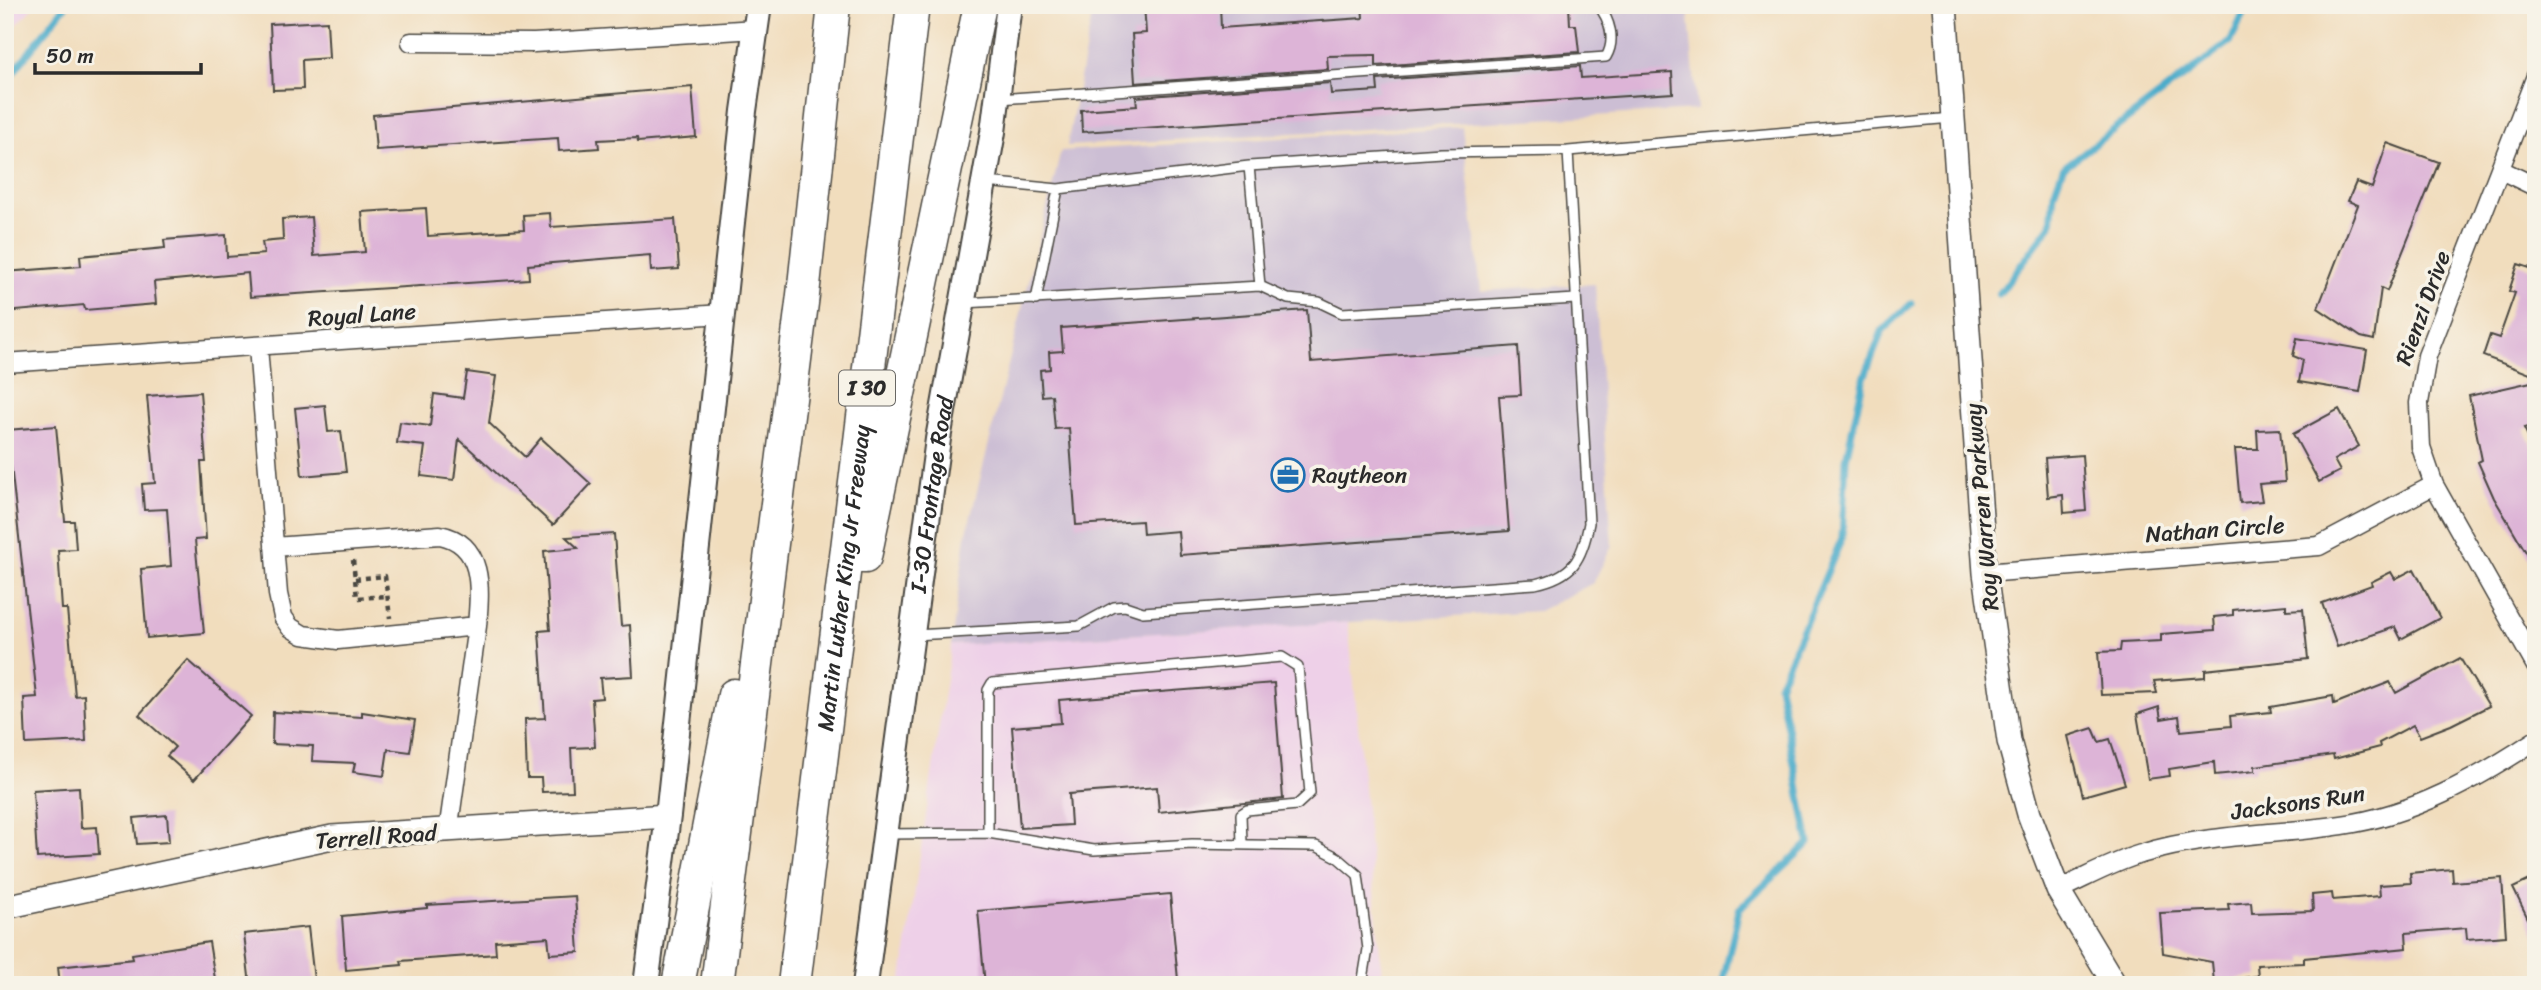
<svg xmlns="http://www.w3.org/2000/svg" width="2541" height="990" viewBox="0 0 2541 990" font-family="Sriracha,sans-serif">
  <style>
    .built { fill: #eed0e8 }
    .industrial { fill: #ccbed4 }
    .lines { fill: none; stroke-linecap: round; stroke-linejoin: round }
    .stream { stroke: #4bacca; stroke-width: 7 }
    .building { fill: #ddb4d7 }
    .service-casing { stroke: #494641; stroke-width: 12 }
    .minor-casing { stroke: #494641; stroke-width: 21 }
    .tertiary-casing { stroke: #494641; stroke-width: 26 }
    .secondary-casing { stroke: #494641; stroke-width: 28 }
    .motorway-casing { stroke: #494641; stroke-width: 35 }
    .path { stroke: #494641; stroke-width: 4.5; stroke-dasharray: 5 5; stroke-linecap: butt }
    .service { stroke: #fff; stroke-width: 9 }
    .minor { stroke: #fff; stroke-width: 18 }
    .tertiary { stroke: #fff; stroke-width: 23 }
    .secondary { stroke: #fff; stroke-width: 24 }
    .motorway { stroke: #fff; stroke-width: 32 }
    .labels { text-anchor: middle; dominant-baseline: central; stroke-width: 7; stroke-linejoin: round; paint-order: stroke }
    .shield { fill: #f7f3e8; stroke: #686764; stroke-width: 2 }
    .shield-label { font-size: 21px; font-weight: bold; fill: #2b2b2b }
    .street-label { font-size: 23px; fill: #2b2b2b; stroke: #f7f3e8 }
    .poi-label { font-size: 23px; fill: #2b2b2b; stroke: #f7f3e8; text-anchor: start }
  </style>
  <rect width="100%" height="100%" fill="#f7f3e8"/>
  <filter id="ink" filterUnits="userSpaceOnUse"><feTurbulence type="fractalNoise" baseFrequency=".0143" numOctaves="2"/><feDisplacementMap in="SourceGraphic" scale="14" xChannelSelector="R" yChannelSelector="G"/><feConvolveMatrix kernelMatrix="1 2 1 2 8 2 1 2 1" color-interpolation-filters="sRGB"/></filter>
  <filter id="wash" filterUnits="userSpaceOnUse"><feTurbulence type="fractalNoise" baseFrequency=".00686" numOctaves="4" result="noise"/><feDisplacementMap in="SourceGraphic" scale="28" xChannelSelector="R" yChannelSelector="G"/><feGaussianBlur stdDeviation="1.57" result="paint"/><feColorMatrix in="noise" values="0 0 0 0 0 0 0 0 0 0 0 0 0 0 0 0 0 1.4 0 .05"/><feComposite in="paint" operator="in"/></filter>
  <g filter="url(#wash)">
    <rect width="100%" height="100%" fill="#f1ddbd"/>
    <path class="built" d="M5,5H35L5,38Z
      M1348,622L1383,985H901L951,645Z"/>
    <path class="industrial" d="M1094,5H1688L1697,110L1067,146Z
      M1462,127L1481,291L1595,284L1612,546L1593,583L1539,611L951,645L966,536L1061,151Z"/>
    <g class="lines">
      <path class="stream" d="M5,83L66,5
        M1999,294L2051,225L2054,193L2063,168L2231,41L2247,5
        M1722,985L1739,909L1809,843L1779,685L1842,538L1846,459L1863,381L1882,331L1912,303"/>
    </g>
    <g id="blocks">
      <path class="building" d="M1144,5H1220L1221,28L1363,18L1362,5H1569L1570,25H1576L1579,52L1376,66V55L1327,56L1328,69L1135,83L1132,34L1146,33Z
        M327,21L329,58L302,60L303,89L273,90L270,24Z
        M1580,66L1581,78L1672,72L1673,93L1082,132L1081,110L1137,106L1136,97L1330,83L1331,94L1378,91L1377,80Z
        M692,87L696,137L638,142L637,138L598,140L599,148L559,151L558,138L376,150L373,115Z
        M2387,143L2439,162L2387,291L2381,288L2374,340L2361,337L2318,308L2358,205L2348,201L2356,182L2372,188Z
        M426,208L428,236L524,230L523,215L550,213L551,227L675,219L679,269L651,271L650,255L528,265L529,279L250,297L248,273L154,282L156,304L85,310L84,305L5,312V272L81,266L80,256L165,248L164,240L226,235L227,257L264,254L262,242L283,240L282,219L311,217L314,256L365,252L362,212Z
        M2518,264L2536,270V354L2530,374L2483,356L2490,335L2499,338L2515,293L2509,291Z
        M1307,310L1311,362L1518,346L1521,395L1499,396L1509,531L1180,555L1178,531L1143,534L1142,521L1076,525L1069,428L1055,429L1052,395L1042,396L1040,370L1050,369L1049,352L1063,351L1061,328Z
        M2297,338L2367,350L2360,392L2299,382L2303,360L2293,356Z
        M467,372L496,376L489,423L525,457L541,438L591,484L553,525L459,439L454,480L421,476L425,446L397,443L400,422L430,426L434,394L463,398Z
        M2531,382L2536,425L2524,428L2536,453V569L2494,498L2478,462L2482,460L2469,396Z
        M200,392L206,462H201L206,539L195,540L204,633L147,638L141,569L171,566L167,509L144,510L142,484L155,483L147,396Z
        M325,405L328,432L341,431L346,472L302,476L295,408Z
        M2339,409L2359,446L2334,460L2340,471L2319,482L2293,434Z
        M56,426L65,521H74L76,549L58,550L62,609H67L75,696L84,695L86,741L26,744L24,698L37,697L7,430Z
        M2280,429L2285,482L2259,484L2262,501L2240,503L2235,449H2258L2257,430Z
        M2082,455L2086,511L2064,513L2063,495L2048,497L2045,458Z
        M614,534L621,626L630,625L633,676L600,678L602,698L592,699L595,747L571,748L573,791L542,792L541,778H527L525,719L545,718L539,631L550,630L544,551L578,548L566,537Z
        M2414,569L2440,618L2401,639L2395,627L2337,647L2322,603L2372,585L2371,582L2391,572L2395,579Z
        M2286,605V610L2303,609L2308,659L2205,670V677L2154,681L2157,693L2101,695L2098,652L2120,651L2121,643L2161,641V634L2215,630L2214,617L2233,615V610Z
        M2460,658L2489,706L2451,725L2420,737L2413,725L2379,743L2380,747L2334,759L2333,755L2255,766V771L2215,775L2214,762L2169,769L2170,776L2148,779L2137,714L2159,707L2161,719L2179,716L2181,731L2231,726L2230,716L2271,712L2270,707L2333,696L2334,704L2390,682L2396,693Z
        M188,660L251,716L194,780L167,756L175,747L139,715Z
        M1274,683L1283,799L1159,812L1157,787L1069,794L1071,825L1020,828L1012,727L1061,723L1059,700Z
        M273,712L362,717V712L415,720L410,752L388,749L384,776L353,772L355,763L312,761L313,746L272,744Z
        M2093,728L2099,742L2110,739L2125,784L2083,796L2068,736Z
        M79,787L81,828L97,827L99,854L37,858L33,790Z
        M167,815L169,842L137,844L134,818Z
        M2452,869L2453,882L2502,878L2506,936L2467,939L2466,928L2406,933L2407,948L2304,958V963L2257,965L2258,976L2214,982L2212,962L2163,953L2160,913L2229,910L2228,904L2251,902L2252,913L2313,911L2312,895L2332,893L2333,900L2380,896L2379,885L2411,883L2410,873Z
        M2536,877V935L2513,888Z
        M1170,894L1178,980L1120,985H985L978,911Z
        M575,896L579,952L550,954L548,937L495,941L496,954L401,961L402,965L346,970L342,916L427,908V905Z
        M308,927L314,980L250,985L244,934Z
        M209,942L216,985H60L58,967L133,959L132,954Z"/>
    </g>
  </g>
  <g filter="url(#ink)">
    <use href="#blocks" fill-opacity="0" stroke="#494641" stroke-width="2"/>
    <g class="lines">
      <defs>
        <path id="service" d="M999,99L1606,57C1616,40 1610,20 1598,5
          M1249,166L1260,286
          M986,182L1058,189L1249,166L1441,153L1568,151
          M1036,300L1058,189
          M964,303L1260,286L1288,299L1319,302L1342,313L1576,299
          M914,635L1079,626L1114,607L1125,606L1143,612L1535,584C1573,576 1582,560 1589,523L1568,151L1952,118
          M988,833V690L992,683L1282,657L1298,667L1310,793L1297,805L1247,810L1241,814L1242,844
          M887,834L988,833L1094,850L1192,844L1316,846L1337,857L1358,875L1368,949L1362,985"/>
        <path id="minor" d="M411,42L534,43L756,29
          M2536,76L2427,356L2419,403L2421,447L2434,485L2536,666
          M2501,170L2536,187
          M258,347L278,594L283,617L290,627L303,635L338,640L477,626
          M5,363L722,314
          M274,547L440,535C485,544 480,590 477,626L448,832
          M1985,573L2319,546L2434,485
          M2058,890C2085,878 2113,862 2141,854C2205,834 2276,835 2342,825C2413,815 2477,779 2536,740"/>
        <path id="tertiary" d="M1945,5L1985,573L2009,741L2029,814L2058,890L2115,985
          M5,907L332,837L668,816"/>
        <g id="secondary">
          <path d="M646,985L668,816L744,111L759,5"/>
          <path id="s1" d="M865,985L938,439L993,132L1009,5"/>
        </g>
        <g id="motorway">
          <path d="M865,557L980,5"/>
          <path d="M678,985L734,695"/>
          <path d="M717,985L803,295L834,5"/>
          <path id="s2" d="M794,985L913,5"/>
        </g>
      </defs>
      <use href="#service" class="service-casing"/>
      <use href="#minor" class="minor-casing"/>
      <use href="#tertiary" class="tertiary-casing"/>
      <use href="#secondary" class="secondary-casing"/>
      <use href="#motorway" class="motorway-casing"/>
      <path class="path" d="M353,560L357,598L388,596
        M355,579L385,576L390,618"/>
      <use href="#service" class="service"/>
      <use href="#minor" class="minor"/>
      <use href="#tertiary" class="tertiary"/>
      <use href="#secondary" class="secondary"/>
      <use href="#motorway" class="motorway"/>
    </g>
  </g>
  <defs>
    <symbol id="office-ring" viewBox="-11 -11 22 22"><circle r="9.5" fill="#f7f3e8" stroke="#1f6fb2" stroke-width="1.5"/><path d="M-6-3h4V-5.5h4V-3h4V5H-6ZM-1-4.5V-3h2v-1.5ZM-6 0V1H6V0Z" fill="#1f6fb2"/></symbol>
  </defs>
  <g fill-rule="evenodd">
    <use href="#office-ring" x="1269" y="456" width="38" height="38"/>
  </g>
  <g class="labels">
    <rect class="shield" x="839" y="370.5" width="56" height="35" rx="5"/>
    <g class="shield-label">
      <text x="867" y="388">I 30</text>
    </g>
    <g class="street-label">
      <text transform="translate(2423 308) rotate(-70)">Rienzi Drive</text>
      <text transform="translate(362 315) rotate(-4)">Royal Lane</text>
      <text stroke="none"><textPath href="#s1" startOffset="495">I-30 Frontage Road</textPath></text>
      <text transform="translate(1982 507) rotate(-95)">Roy Warren Parkway</text>
      <text transform="translate(2215 530) rotate(-4)">Nathan Circle</text>
      <text stroke="none"><textPath href="#s2" startOffset="410">Martin Luther King Jr Freeway</textPath></text>
      <text transform="translate(2298 803) rotate(-8)">Jacksons Run</text>
      <text transform="translate(376 837) rotate(-4)">Terrell Road</text>
    </g>
    <g class="poi-label">
      <text x="1312" y="475">Raytheon</text>
    </g>
  </g>
  <rect width="2541" height="990" fill="none" stroke="#f7f3e8" stroke-width="28"/>
  <path d="M35 63v10h166v-10" fill="none" stroke="#2b2b2b" stroke-width="3.5"/>
  <text x="46" y="63" font-size="21" fill="#2b2b2b" stroke="#f7f3e8" stroke-width="5" paint-order="stroke">50 m</text>
</svg>
